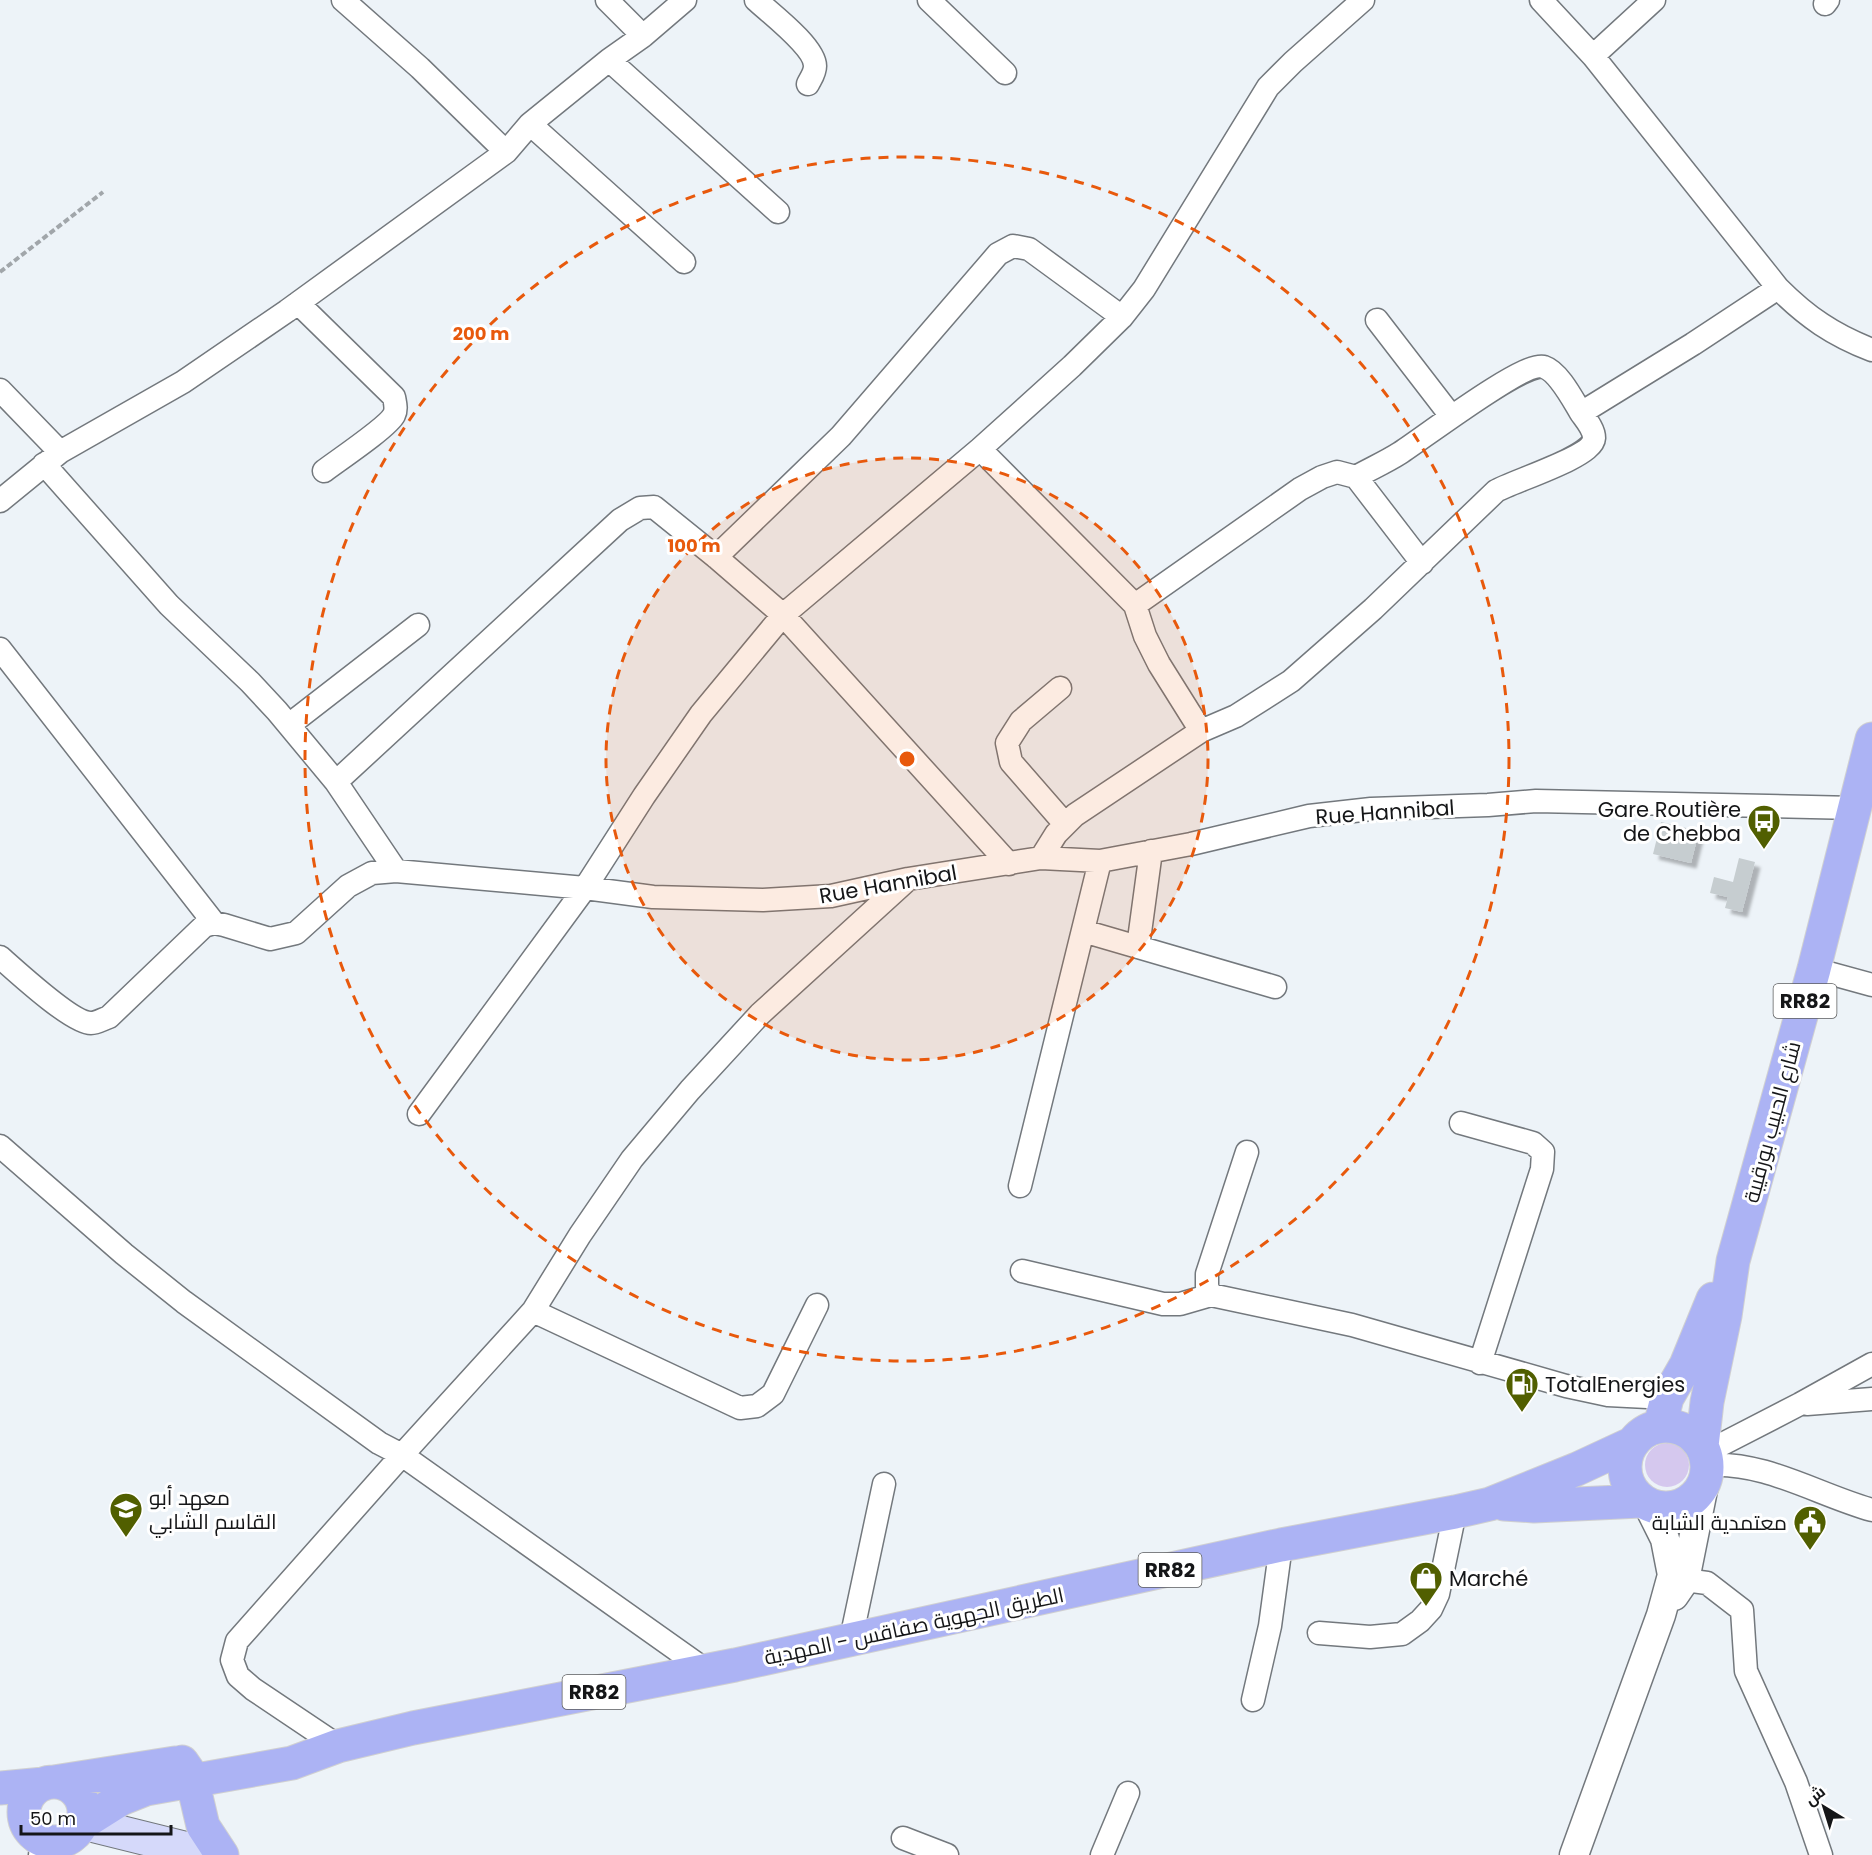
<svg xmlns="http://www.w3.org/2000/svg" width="1872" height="1855" viewBox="0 0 1872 1855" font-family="Poppins,Cairo,sans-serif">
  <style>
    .green { fill: #d5c8ee }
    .building { fill: #c6cdd0; filter: url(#shadow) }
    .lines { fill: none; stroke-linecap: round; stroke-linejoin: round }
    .minor-casing { stroke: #73787d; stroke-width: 25 }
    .tertiary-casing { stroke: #73787d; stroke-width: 31 }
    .secondary-casing { stroke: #73787d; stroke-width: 35 }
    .primary-casing { stroke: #d0d0d1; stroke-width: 35 }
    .path { stroke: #a1a6aa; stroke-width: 4; stroke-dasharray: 6 3; stroke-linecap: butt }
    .minor { stroke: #fff; stroke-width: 22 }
    .tertiary { stroke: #fff; stroke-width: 28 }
    .secondary { stroke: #d5d9fa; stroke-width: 33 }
    .primary { stroke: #acb3f4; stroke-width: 33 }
    .ring { fill: none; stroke: #e8590c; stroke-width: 3; stroke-dasharray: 10 8 }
    .labels { text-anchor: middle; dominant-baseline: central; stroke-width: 6; stroke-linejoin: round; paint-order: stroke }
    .shield { fill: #fff; stroke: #5b5c5d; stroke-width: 1.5 }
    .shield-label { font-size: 20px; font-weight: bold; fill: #151618 }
    .poi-label { font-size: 21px; fill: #151618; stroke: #fff; text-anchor: start }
    .street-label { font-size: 21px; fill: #151618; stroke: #fff }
    .centre { fill: #e8590c; stroke: #fff; stroke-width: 3 }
    .ring-label { font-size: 18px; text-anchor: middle; font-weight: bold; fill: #e8590c; stroke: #fff; stroke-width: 6; stroke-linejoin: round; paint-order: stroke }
  </style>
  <defs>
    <filter id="shadow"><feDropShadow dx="5.5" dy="5.5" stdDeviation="1.5" flood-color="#0004"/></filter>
  </defs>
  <rect width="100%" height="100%" fill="#edf3f8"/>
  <path class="green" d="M1645 1465a22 22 0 1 1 44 0a22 22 0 1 1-44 0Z"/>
  <path class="building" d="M1661,822L1699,831L1691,863L1653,854Z
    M1739,858L1755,862L1742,912L1725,908L1728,897L1710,893L1714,877L1733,882Z"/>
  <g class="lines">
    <defs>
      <path id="minor" d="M343,0L420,68L506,152
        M607,0L643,36
        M756,0C770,13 815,47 815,66C815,73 811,78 808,84
        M929,0L1005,73
        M1541,0L1593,56L1778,288C1807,317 1833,335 1872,350
        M1825,4L1828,0
        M1593,56L1654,0
        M609,60L778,212
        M530,124L684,262
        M298,303L394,397C395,403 397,409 394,415C388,427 337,461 324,471
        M1377,320L1451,416
        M0,390L60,452
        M980,449L1135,605L1145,636L1159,664L1201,731
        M44,464L169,605L250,682L277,711L336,782L396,871
        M1356,477L1422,563
        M0,501L60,452L183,382L287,311L506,152L530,124L609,60L643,36L685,0
        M716,557L841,436L998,254L1013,246L1029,249L1122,317
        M1135,605L1300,489L1322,477L1337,472L1356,477C1370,469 1386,462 1400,453C1422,439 1525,360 1544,367C1559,372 1573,400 1581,413
        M0,649L214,923
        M1060,688L1021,721L1007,743L1011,762L1065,824
        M289,725L418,625
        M336,782L620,520L640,508L654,507L716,557L783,615L1009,864
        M1041,858L1056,834L1075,815L1201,731L1236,716L1291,681L1373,609L1496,491C1513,481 1593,457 1594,438C1594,429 1586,420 1581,413L1693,344L1778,288
        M1083,931L1275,987
        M1138,947L1151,851
        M0,957C16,971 72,1023 91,1023C97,1023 103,1019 109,1017L204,926L214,923L224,925L270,939L296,933L348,886L372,873L396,871L585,888L653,897L763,900L831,896L908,879L1041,858L1100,861L1191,844L1309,816L1371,809L1488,805L1536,801L1855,808
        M1814,969L1872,985
        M419,1114L585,888L644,796L701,714L783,615L980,449L1072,366L1122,317L1144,289L1268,87L1293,62L1363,0
        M1461,1123L1533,1143L1543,1152L1542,1169L1480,1363
        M0,1146L124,1254L184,1302L379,1443L402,1455L237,1641L232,1660L238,1676L253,1689L338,1746
        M1020,1186L1100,861
        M1022,1271L1163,1304H1180L1211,1295L1352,1325L1566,1386L1608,1395L1667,1398
        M1211,1295L1207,1287V1274L1247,1152
        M533,1311L740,1408L757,1406L773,1394L817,1305
        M1807,1404L1872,1399
        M1705,1453L1800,1404L1872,1364
        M1708,1465C1765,1461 1818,1495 1872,1510
        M1672,1575L1685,1580L1707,1583L1742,1610L1746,1671L1796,1782L1821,1855
        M1319,1633L1370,1637L1402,1634L1420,1621L1431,1609L1438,1594L1455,1512
        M851,1639L884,1484
        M704,1669L402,1455L533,1311L580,1235L632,1159L690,1090L760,1014L906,881
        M1253,1700L1270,1626L1281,1545
        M903,1838L947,1855
        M40,1855L47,1842
        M1102,1855L1128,1793"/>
      <path id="tertiary" d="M1674,1596L1685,1580L1704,1485
        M1574,1855L1661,1615L1672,1575L1665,1539L1648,1505"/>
      <path id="secondary" d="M83,1823L212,1855"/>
      <path id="primary" d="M1625 1467a41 41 0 1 1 82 0a41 41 0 1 1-82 0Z
        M1660,1426L1667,1398L1686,1365L1713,1299
        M1702,1446L1707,1402L1725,1316L1733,1261L1814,969L1872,739
        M1504,1504L1534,1506L1641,1501
        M182,1762L191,1775L203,1826L222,1855
        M24 1812a30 30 0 1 1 60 0a30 30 0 1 1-60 0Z
        M54,1782L175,1763
        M0,1788L44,1784
        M83,1823L121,1799L146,1789L292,1763L338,1746L413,1728L735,1665L1281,1545L1455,1512L1490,1504L1577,1469L1633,1443"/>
    </defs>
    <use href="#minor" class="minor-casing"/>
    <use href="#tertiary" class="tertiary-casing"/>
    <use href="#secondary" class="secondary-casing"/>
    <use href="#primary" class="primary-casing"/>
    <path class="path" d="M0,272L103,192"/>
    <use href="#minor" class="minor"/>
    <use href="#tertiary" class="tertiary"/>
    <use href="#secondary" class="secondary"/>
    <use href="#primary" class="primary"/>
  </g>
  <circle cx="907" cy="759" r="301" fill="#e8590c" fill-opacity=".12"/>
  <g class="ring">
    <circle cx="907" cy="759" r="301"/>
    <circle cx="907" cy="759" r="602"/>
  </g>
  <defs>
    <symbol id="bus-pin" viewBox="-11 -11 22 30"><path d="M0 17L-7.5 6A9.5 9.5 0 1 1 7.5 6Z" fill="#515f00" stroke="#fff"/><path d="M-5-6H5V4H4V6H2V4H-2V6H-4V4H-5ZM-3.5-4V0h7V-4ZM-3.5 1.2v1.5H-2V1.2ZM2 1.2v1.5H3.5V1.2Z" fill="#fff"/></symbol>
    <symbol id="fuel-pin" viewBox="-11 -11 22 30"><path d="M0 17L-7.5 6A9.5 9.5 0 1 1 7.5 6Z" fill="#515f00" stroke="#fff"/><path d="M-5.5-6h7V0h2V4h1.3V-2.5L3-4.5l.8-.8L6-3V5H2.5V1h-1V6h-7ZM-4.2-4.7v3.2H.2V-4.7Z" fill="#fff"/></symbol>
    <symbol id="school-pin" viewBox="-11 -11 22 30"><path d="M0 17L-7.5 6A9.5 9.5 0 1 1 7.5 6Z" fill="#515f00" stroke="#fff"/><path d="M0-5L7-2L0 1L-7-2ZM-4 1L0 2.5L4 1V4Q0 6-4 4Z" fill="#fff"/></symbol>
    <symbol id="civic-pin" viewBox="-11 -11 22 30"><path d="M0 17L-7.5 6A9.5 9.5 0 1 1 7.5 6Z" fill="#515f00" stroke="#fff"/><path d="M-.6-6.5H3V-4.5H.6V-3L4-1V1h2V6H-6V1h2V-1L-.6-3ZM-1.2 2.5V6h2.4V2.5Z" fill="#fff"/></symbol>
    <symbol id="shop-pin" viewBox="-11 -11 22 30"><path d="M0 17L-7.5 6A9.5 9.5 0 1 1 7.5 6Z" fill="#515f00" stroke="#fff"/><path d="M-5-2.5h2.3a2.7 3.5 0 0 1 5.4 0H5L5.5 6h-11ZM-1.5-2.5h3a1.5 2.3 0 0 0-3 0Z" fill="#fff"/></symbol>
  </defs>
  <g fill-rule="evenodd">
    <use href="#bus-pin" x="1745" y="802" width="38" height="52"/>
    <use href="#fuel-pin" x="1503" y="1365" width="38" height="52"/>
    <use href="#school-pin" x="107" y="1490" width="38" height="52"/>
    <use href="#civic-pin" x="1791" y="1503" width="38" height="52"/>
    <use href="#shop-pin" x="1407" y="1559" width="38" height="52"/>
  </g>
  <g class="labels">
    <g class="shield">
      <rect x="1773.5" y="984" width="63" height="34" rx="4.5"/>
      <rect x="1138.5" y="1553" width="63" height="34" rx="4.5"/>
      <rect x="562.5" y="1675" width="63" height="34" rx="4.5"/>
    </g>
    <g class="shield-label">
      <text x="1805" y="1001">RR82</text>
      <text x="1170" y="1570">RR82</text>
      <text x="594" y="1692">RR82</text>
    </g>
    <g class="poi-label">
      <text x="1741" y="809" text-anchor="end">Gare Routière<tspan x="1741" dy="24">de Chebba</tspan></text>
      <text x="1545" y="1384">TotalEnergies</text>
      <text x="149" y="1497">معهد أبو<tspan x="149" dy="24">القاسم الشابي</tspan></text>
      <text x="1787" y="1522" text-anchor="end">معتمدية الشابة</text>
      <text x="1449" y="1578">Marché</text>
    </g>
    <g class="street-label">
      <text transform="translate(1385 812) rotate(-4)">Rue Hannibal</text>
      <text transform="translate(888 884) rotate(-10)">Rue Hannibal</text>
      <text transform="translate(1772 1122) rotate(-75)">شارع الحبيب بورقيبة</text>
      <text transform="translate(914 1626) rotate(-12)">الطريق الجهوية صفاقس - المهدية</text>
    </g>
  </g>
  <circle cx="907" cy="759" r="9" class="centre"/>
  <g class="ring-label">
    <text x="481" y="340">200 m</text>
    <text x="694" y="552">100 m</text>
  </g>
  <g transform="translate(1824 1807) rotate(322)" stroke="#ffffff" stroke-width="4.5" paint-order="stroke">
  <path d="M0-4.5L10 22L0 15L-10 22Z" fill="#151618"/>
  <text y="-9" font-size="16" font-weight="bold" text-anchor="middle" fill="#151618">ش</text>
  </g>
  <path d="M21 1825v9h150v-9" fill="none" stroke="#151618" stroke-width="3"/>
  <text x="30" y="1825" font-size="18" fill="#151618" stroke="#ffffff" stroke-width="4.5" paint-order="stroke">50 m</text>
</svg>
